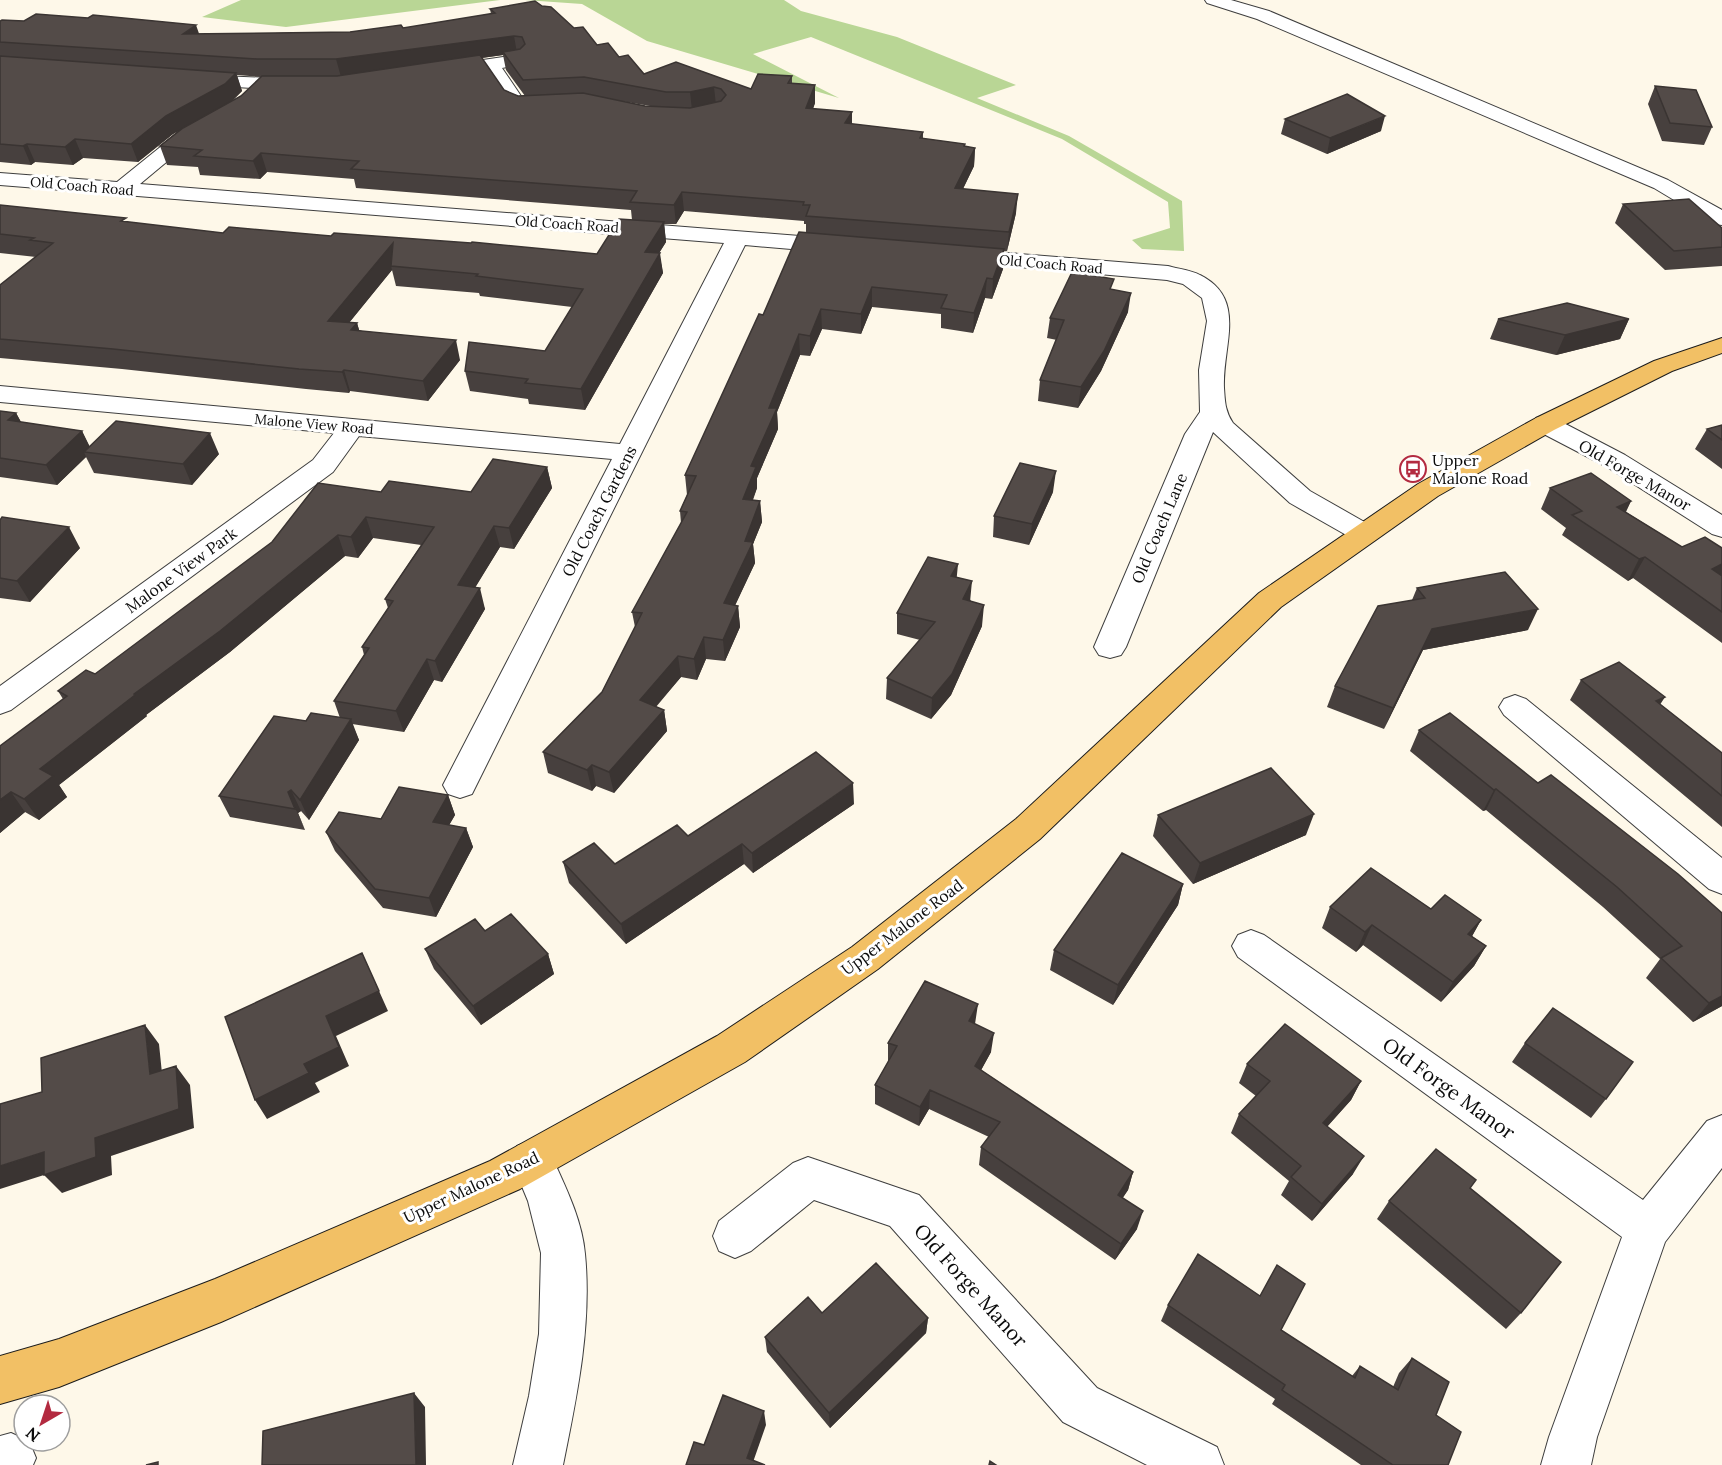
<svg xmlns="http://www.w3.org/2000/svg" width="1722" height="1465" viewBox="0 0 1722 1465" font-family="Lora,serif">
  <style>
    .forest { fill: #b9d695 }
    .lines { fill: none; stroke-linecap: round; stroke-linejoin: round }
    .minor-casing { stroke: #3e3e3e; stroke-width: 2 }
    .major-casing { stroke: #1c1c1c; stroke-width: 2 }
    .minor { fill: #fff; fill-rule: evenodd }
    .major { fill: #f2c065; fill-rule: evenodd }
    .wall { fill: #47403e; fill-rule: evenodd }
    .shaded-wall { fill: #3a3432 }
    .building { fill: #534b48; stroke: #3a3432; stroke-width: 1.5 }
    .labels { text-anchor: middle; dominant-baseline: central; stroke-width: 6; stroke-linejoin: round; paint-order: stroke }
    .far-street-label { font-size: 14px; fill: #0b0b0b; stroke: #fff }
    .poi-label { font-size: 16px; fill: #0b0b0b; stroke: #fff; text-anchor: start }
    .street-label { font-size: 16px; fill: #0b0b0b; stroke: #fff }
    .near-street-label { font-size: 20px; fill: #0b0b0b; stroke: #fff }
  </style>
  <rect width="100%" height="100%" fill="#fef8e9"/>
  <path class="forest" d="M241,0H500L286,27L202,17Z
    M525,0H784L801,11L897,37L1016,85L977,98L1069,136L1182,201L1184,251L1142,249L1132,240L1170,228L1168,202L1062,139L811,37L753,54L839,98L647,41L582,4Z"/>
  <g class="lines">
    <defs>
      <path id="minor" d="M1205,0H1231L1269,11L1668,180L1722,210V225L1714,224L1654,188L1257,19L1207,3Z
        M517,55L523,56L526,60L523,64L502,68L523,99L555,101L557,105L555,109C541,112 522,114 509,107L485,70L442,76L436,75L433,71L436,67L442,66Z
        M194,75L298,79L304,81L307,85L304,89L298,91L188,84L185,80L188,76Z
        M200,124L207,126L210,130L207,134L188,144L140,184L838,239L846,241L849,246L846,251L838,253L745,245L472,794L460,798L448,794L443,785L612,459L359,436L333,472L11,710L0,714V686L313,460L334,433L0,402V386L620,444L724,243L0,185V173L117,182L174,136Z
        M958,249L1168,266C1178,269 1191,270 1200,275C1248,299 1222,346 1224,388C1225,402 1225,411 1233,423L1310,491L1375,528L1379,534L1375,540L1365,543L1355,540L1290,503L1213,432L1126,647L1121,655L1110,658L1099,655L1094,647L1185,434L1200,412L1199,370L1207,321L1202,298L1183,284L1167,280L950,261L947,256L950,251Z
        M1545,416L1554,418L1625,455L1722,515V537L1712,534L1607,467L1536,430L1532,424L1536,418Z
        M1515,695L1526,699L1722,858V894L1709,889L1504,715L1499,707L1504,699Z
        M1251,930L1264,935L1643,1200L1707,1121L1722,1115V1168L1665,1242L1597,1437L1591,1465H1541L1549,1437L1622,1237L1238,957L1232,946L1238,935Z
        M532,1140L547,1146C562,1180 582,1217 585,1254C592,1325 577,1396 563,1465H513L529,1396L539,1334L541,1253L528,1201L511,1160L517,1146Z
        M808,1157L919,1195L1097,1388L1217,1447L1224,1465H1147L1063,1422L890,1226L814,1200L751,1251L735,1258L719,1251L713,1236L719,1221L793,1163Z
        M11,1433L24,1439V1441H29L36,1458L33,1465H0V1436Z"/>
      <path id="major" d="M1722,338V353L1672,371L1554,430L1438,496L1281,607L1040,839L878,969L745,1062L520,1189L221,1322L59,1387L0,1404V1356L59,1339L215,1279L490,1161L717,1036L852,947L1016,819L1259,593L1418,484L1536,418L1654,361Z"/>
    </defs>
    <use href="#minor" class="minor-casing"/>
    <use href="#major" class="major-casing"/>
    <use href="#minor" class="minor"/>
    <use href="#major" class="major"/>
  </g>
  <path class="wall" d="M542,6L597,45L619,57L644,74L751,89L792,76V84L815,85V103L813,109L852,112V124L923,132V139L975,148L974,166L963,189L1016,213L1007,251H1004L1003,269L992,299L985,298L973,333L941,328V314L872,307L861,334L822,329L810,356L800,355L777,412L778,429L757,478V488L753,500L760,501L762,522L753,544L755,563L735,605L738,606L740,627L725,661L706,659L697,680L681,677L656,707L664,710L667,731L614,793L596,786L592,791L548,773L543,752L602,692L635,627L632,612L681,523L680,511L687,495L685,475L763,315L806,233V224H804V221L684,211L676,224H664L666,242L659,253L663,273L585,410L529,404L528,399L470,391L465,371L545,351L572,307L480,296L479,293L396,286L392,270L349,323H357L359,330L460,360L428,401L350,391L349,393L306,389L122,369L0,358V285L36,257L0,253V205L128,222L223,233L331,236L597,254L632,220L631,210L356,188L354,179L267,172L260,179L200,175L198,167L167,165L160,146L178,131L173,134L138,162L83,158L73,165L35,162L31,165L0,162V21L199,34L350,32L403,28L491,14L490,9ZM503,55L506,70L525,96H518L504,90L482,58ZM237,75L261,77L241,96L232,101L242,91ZM615,100L650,106H645Z
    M1655,86L1712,127L1704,145L1662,141L1648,104Z
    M1285,119L1381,131L1327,154L1281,134Z
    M1623,204L1722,228V266L1665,270L1615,223Z
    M1113,289L1128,312L1101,371L1078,408L1038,401L1040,380L1057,340L1047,338L1050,318Z
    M1498,319H1629L1620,339L1556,355L1490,339Z
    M0,411L16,413L21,422L82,431L89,446L219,454L192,485L94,473L86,457L57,485L0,477Z
    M1722,425V469L1695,449L1707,429Z
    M547,467L552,488L514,549L500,547L475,587L485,609L442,682L434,680L404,732L352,724L359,740L309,820L301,811L298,813L305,830L230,817L219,796L306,721L340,718L334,701L364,655L362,647L388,608L385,599L421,545L373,538L358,558L345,556L230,652L146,715L147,716L59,785L67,797L39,820L25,812L0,833V746L63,699L58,691L95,674L381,492H471Z
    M1550,488L1631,501L1626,512L1682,547L1722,548V643L1633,578L1628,581L1562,535L1566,528L1541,509Z
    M1053,492L1029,545L993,537L994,516Z
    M0,520L80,548L30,602L0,598Z
    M957,578L971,601L982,626L951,695L931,719L886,699L887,678L920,640L897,634V613Z
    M1417,588L1528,630L1423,650L1384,729L1327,707L1335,686L1412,600Z
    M1581,680L1660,704L1722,753V827L1570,700Z
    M1419,730L1538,783L1722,913V1006L1693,1022L1646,978L1660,959L1603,907L1486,810L1483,811L1410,751Z
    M448,795L455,815L449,825L466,828L473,847L436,917L383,908L335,851L326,832L381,819Z
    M854,804L753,873L744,864L626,944L569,883L563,862L615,864L688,836Z
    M1158,815L1306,835L1193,884L1153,836Z
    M1183,884L1178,905L1113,1005L1050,970L1054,950Z
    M1330,907L1431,909L1481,920L1472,936L1486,946L1474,966L1441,1002L1363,945L1356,952L1322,928Z
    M485,931L548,954L554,974L481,1025L434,969L425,949Z
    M975,1024L991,1052L981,1070L1133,1172L1128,1190L1122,1198L1137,1229L1115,1260L979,1165L981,1147L989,1137L929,1109L919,1126L875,1104V1085L888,1062V1043Z
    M1525,1043L1606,1099L1591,1118L1512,1062Z
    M1247,1064L1361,1081L1351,1100L1327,1127L1353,1174L1312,1221L1281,1195L1289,1181L1231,1133L1239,1114L1256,1096L1239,1083Z
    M1470,1188L1521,1313L1506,1329L1377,1219L1389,1201Z
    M1168,1305L1281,1330L1352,1376L1360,1366L1393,1387L1399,1373L1412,1358L1436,1415L1448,1465H1361L1272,1404L1275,1399L1161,1321Z
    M822,1313L928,1318L926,1333L830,1428L767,1352L765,1337Z"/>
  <path class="shaded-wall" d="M196,25L202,42L183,34Z
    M514,36L517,53L503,52V55L341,77L336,59Z
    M236,73L242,91L231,102L173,134L138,162L131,144L166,116Z
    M815,85V103L806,126V108Z
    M714,87L716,105L692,110L690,92Z
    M852,112V130L845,123Z
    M1385,116L1381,131L1327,154L1330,138Z
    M75,139L83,158L73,165L65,147Z
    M27,144L35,162L31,165L23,146Z
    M975,148L974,166L954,207L955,188Z
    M261,153L267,172L260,179L253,161Z
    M682,192L684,211L676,224L674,205Z
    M1018,194L1016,213L1007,251L1009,232Z
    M664,222L666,242L648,271L645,252Z
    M393,243L391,266L392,270L334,341L328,321Z
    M1004,249L1003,269L992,299L993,279Z
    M660,253L663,273L585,410L581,389Z
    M987,278L985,298L973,333L974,313Z
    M872,287V307L861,334V314Z
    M1131,293L1128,312L1101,371L1078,408L1081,387Z
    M821,309L822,329L810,356V336Z
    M1629,319L1620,339L1556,355L1565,335Z
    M357,323L363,343L351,330Z
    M799,334L800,355L777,412L778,429L757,478V488L745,519L743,499L751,466L769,408Z
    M456,340L460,360L428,401L423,381Z
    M344,370L350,391L349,393L342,372Z
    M16,413L27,433L8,420Z
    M82,431L92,451L84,452L86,457L57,485L46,465Z
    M210,433L219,454L192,485L183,464Z
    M547,467L552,488L514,549L509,528Z
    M1056,471L1053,492L1029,545L1032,524Z
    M760,501L762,522L753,544L755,563L726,625L724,603L745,541Z
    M1631,501L1620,522L1617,507Z
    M366,517L373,538L358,558L351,537Z
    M494,526L500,547L464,606L458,585Z
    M69,527L80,548L30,602L17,581Z
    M338,535L345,556L230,652L146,715L147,716L59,785L67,797L39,820L24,799L40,769L134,694Z
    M1645,557L1633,578L1628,581L1639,559Z
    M958,564L956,585L951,576Z
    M1722,564V579L1712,569Z
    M972,581L970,602L963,599Z
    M480,588L485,609L442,682L435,661Z
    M984,605L982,626L951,695L931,719L932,698Z
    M738,606L740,627L725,661L723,640Z
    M1538,609L1528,630L1423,650L1384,729L1393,708L1432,629Z
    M704,637L706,659L697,680L694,659Z
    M678,656L681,677L643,721L640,700Z
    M427,659L434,680L404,732L396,711Z
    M1665,697L1652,717L1656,701Z
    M664,710L667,731L614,793L609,772Z
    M351,719L359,740L309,820L300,800Z
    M592,765L596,786L592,791L587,770Z
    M853,783L854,804L753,873L752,853Z
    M1496,789L1486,810L1483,811L1494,790Z
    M291,790L301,811L298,813L305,830L288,792Z
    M11,792L25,812L0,833V800Z
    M448,795L455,815L440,841L433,822Z
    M1314,814L1306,835L1193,884L1200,863Z
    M466,828L473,847L436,917L429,898Z
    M742,844L744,864L626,944L621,924Z
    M1183,884L1178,905L1113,1005L1118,985Z
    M1481,920L1470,940L1468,934Z
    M1372,925L1363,945L1356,952L1365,932Z
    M1486,946L1474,966L1441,1002L1453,982Z
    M362,953L388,1011L336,1036L349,1066L315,1083L320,1092L267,1119L255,1100L326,1016Z
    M548,954L554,974L481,1025L473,1006Z
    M1722,996V1006L1693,1022L1709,1003Z
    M978,1004L975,1024L969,1021Z
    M145,1025L159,1044L164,1093L150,1074Z
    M994,1033L991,1052L973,1085L975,1066Z
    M176,1066L190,1085L194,1128L111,1156L112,1175L62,1193L44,1175L0,1189V1166L44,1152L95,1138Z
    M1361,1081L1351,1100L1313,1142L1323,1123Z
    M930,1090L929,1109L919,1126L920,1107Z
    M1364,1156L1353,1174L1312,1221L1322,1204Z
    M1133,1172L1128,1190L1113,1213L1118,1195Z
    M1143,1211L1137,1229L1115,1260L1121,1244Z
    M928,1318L926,1333L830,1428L829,1413Z
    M414,1393L425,1407L426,1465H416Z
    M764,1411L766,1425L752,1465L747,1458Z"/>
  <path class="building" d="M535,1L542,6L551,7L574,28L583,27L597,45L608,43L619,57L628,55L644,74L676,62L751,89L758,74L792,76L788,83L815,85L806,108L852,112L845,123L923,132L920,138L965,144L964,146L975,148L955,188L1018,194L1009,232L806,216L810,205H803L804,202L682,192L674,205L630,202L637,191L351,169L359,161L261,153L253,161L194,156L202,150L160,146L183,128L241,96L262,76H337L480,55L504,90L518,96L583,93L645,106L690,108L721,101L726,95L721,89L714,87L690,92H666L584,77L523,80L503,52L520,49L525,44L522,37L514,36L336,59H257L0,42V21L2,20L24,21L36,14L88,18L93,15L196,25L183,34L350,32L401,25L403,28L495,13L490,9Z
    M0,56L236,73L225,84L166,116L131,144L75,139L65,147L27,144L23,146L0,144Z
    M1655,86L1696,90L1712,127L1670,123Z
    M1347,94L1385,116L1330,138L1285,119Z
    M1689,199L1722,228V247L1674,251L1623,204Z
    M0,205L126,218L121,221L223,233L229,227L331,236L334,233L471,243L472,242L597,254L619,219L664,222L645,252L660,253L581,389L525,383L528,379L465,371L469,342L545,351L583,289L476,276L478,274L391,266L393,243L328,321L357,323L351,330L456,340L423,381L344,370L342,372L299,369L113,349L0,339V285L53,243L30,240L34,238L0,234Z
    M799,232L1004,249L993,279L987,278L974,313L941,308L947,295L872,287L861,314L821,309L810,336L799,334L769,408H777L751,466L756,467L743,499L760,501L745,541L753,542L724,603L738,606L723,640L704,637L694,659L678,656L640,700L664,710L609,772L592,765L587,770L543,752L602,692L642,613L632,612L687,512L680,511L696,476L685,475L759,314L763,315Z
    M1072,272L1114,279L1110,289L1131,293L1104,351L1081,387L1040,380L1064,320L1050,318Z
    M1567,303L1629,319L1565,335L1498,319Z
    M0,411L16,413L8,420L82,431L46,465L0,458Z
    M116,421L210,433L183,464L84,452Z
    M1722,425V440L1707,429Z
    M493,459L547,467L509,528L494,526L458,585L480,588L435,661L427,659L396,711L334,701L369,648L362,647L393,601L385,599L434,527L366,517L351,537L338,535L220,631L134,694L135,695L40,769L53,776L24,799L11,792L0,800V746L67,696L58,691L86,670L95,674L272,542L318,483L381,492L389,481L471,492Z
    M1020,463L1056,471L1032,524L994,516Z
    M1591,473L1631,501L1617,507L1682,547L1705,537L1722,548V564L1712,569L1722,576V612L1645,557L1639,559L1572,515L1582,511L1550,488Z
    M2,517L69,527L17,581L0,578V520Z
    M928,557L958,564L951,576L972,581L963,599L984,605L952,674L932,698L887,678L935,622L897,613Z
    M1505,572L1538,609L1432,629L1393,708L1335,686L1378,606L1425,598L1417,588Z
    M1619,662L1665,697L1656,701L1722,753V796L1581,680Z
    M311,713L351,719L300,800L291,790L288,792L295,809L219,796L274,716L306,721Z
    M1450,713L1538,783L1551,775L1678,874L1722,913V996L1709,1003L1661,958L1682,946L1617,887L1496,789L1494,790L1419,730Z
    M816,752L853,783L752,853L742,844L621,924L563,862L594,843L615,864L677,825L688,836Z
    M1271,768L1314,814L1200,863L1158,815Z
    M399,787L448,795L433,822L466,828L429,898L375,889L326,832L339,812L381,819Z
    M1122,853L1183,884L1118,985L1054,950Z
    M1371,868L1431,909L1445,895L1481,920L1468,934L1486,946L1453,982L1372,925L1365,932L1330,907Z
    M511,914L548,954L473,1006L425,949L475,919L485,931Z
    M362,953L379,991L326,1016L339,1047L304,1064L309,1073L255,1100L225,1017Z
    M925,981L978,1004L969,1021L994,1033L975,1066L1133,1172L1118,1195L1143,1211L1121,1244L981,1147L1000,1122L930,1090L920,1107L875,1085L897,1046L888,1043Z
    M1553,1008L1633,1062L1606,1099L1525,1043Z
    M1285,1024L1361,1081L1323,1123L1364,1156L1322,1204L1291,1177L1301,1166L1239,1114L1270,1081L1247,1064Z
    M145,1025L150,1074L176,1066L179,1109L95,1138L96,1157L44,1175V1152L0,1166V1104L42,1092L41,1058Z
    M1436,1149L1476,1180L1470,1188L1561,1262L1521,1313L1389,1201Z
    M1198,1254L1260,1296L1277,1265L1305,1284L1281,1330L1355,1378L1360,1366L1398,1390L1412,1358L1449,1382L1436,1415L1461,1432L1448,1465H1393L1282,1390L1285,1385L1168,1305Z
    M876,1263L928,1318L829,1413L765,1337L808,1297L822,1313Z
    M414,1393L416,1465H262L263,1431Z
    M723,1395L764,1411L747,1458L765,1465H686L694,1442L704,1445Z
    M990,1461L996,1465H989Z
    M158,1462V1465H146Z"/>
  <defs>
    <symbol id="bus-ring" viewBox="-11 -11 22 22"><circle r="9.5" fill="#fff" stroke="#b32a40" stroke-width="1.5"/><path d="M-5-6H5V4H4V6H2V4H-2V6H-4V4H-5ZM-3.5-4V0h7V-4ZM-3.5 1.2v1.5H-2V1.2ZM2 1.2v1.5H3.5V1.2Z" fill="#b32a40"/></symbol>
  </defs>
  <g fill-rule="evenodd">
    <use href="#bus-ring" x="1398" y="454" width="30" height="30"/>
  </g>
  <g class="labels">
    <g class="far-street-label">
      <text transform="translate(82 186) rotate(5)">Old Coach Road</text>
      <text transform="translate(567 224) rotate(4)">Old Coach Road</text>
      <text transform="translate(1051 264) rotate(5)">Old Coach Road</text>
      <text transform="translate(314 424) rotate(5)">Malone View Road</text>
    </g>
    <g class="poi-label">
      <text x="1432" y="460">Upper<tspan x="1432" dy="18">Malone Road</tspan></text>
    </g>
    <g class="street-label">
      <text transform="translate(1635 475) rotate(30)">Old Forge Manor</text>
      <text transform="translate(599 511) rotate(-63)">Old Coach Gardens</text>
      <text transform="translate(1159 528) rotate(-67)">Old Coach Lane</text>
      <text transform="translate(181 570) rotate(-36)">Malone View Park</text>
      <text transform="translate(902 927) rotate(-37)">Upper Malone Road</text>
      <text transform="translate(471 1187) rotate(-25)">Upper Malone Road</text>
    </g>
    <g class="near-street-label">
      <text transform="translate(1449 1088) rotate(36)">Old Forge Manor</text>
      <text transform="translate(971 1285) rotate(48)">Old Forge Manor</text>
    </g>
  </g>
  <g transform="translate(42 1423) rotate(219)"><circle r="28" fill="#ffffff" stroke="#9d9d9d" stroke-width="1.5"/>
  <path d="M0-4.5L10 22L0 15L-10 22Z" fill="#b32a40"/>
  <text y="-9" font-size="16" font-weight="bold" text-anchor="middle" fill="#0b0b0b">N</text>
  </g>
</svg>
